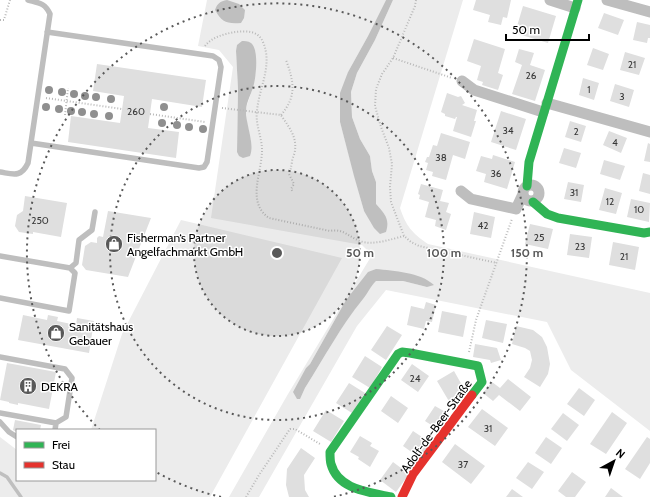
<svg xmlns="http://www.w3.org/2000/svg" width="650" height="497" viewBox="0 0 650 497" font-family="Cabin,sans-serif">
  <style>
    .green { fill: #ececec; fill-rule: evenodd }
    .water { fill: #bfbfbf }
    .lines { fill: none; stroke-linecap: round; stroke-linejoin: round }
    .stream { stroke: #bfbfbf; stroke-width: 3.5 }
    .building { fill: #dfdfdf }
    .path { stroke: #b9b9b9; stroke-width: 2; stroke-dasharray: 1 2; stroke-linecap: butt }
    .lane { stroke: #bebebe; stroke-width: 5.5 }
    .street { stroke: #bebebe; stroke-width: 11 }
    .fast { stroke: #30b455; stroke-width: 9 }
    .jam { stroke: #e5322d; stroke-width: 9 }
    .tree { fill: #8f8f8f }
    .ring { fill: none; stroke: #595959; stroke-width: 2; stroke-dasharray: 2 4 }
    .labels { text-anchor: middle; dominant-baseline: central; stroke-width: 3; stroke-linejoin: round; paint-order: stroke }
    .number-label { font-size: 10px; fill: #383838 }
    .poi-label { font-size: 12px; fill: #000; stroke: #fff; text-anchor: start }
    .street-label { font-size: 12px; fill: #000; stroke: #fff }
    .centre { fill: #595959; stroke: #fff; stroke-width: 2 }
    .ring-label { font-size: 12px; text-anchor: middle; font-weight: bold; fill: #595959; stroke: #fff; stroke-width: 3; stroke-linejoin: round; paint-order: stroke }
  </style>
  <rect width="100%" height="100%" fill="#fff"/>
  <path class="green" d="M207,0H386L368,36L348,72L340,122L364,211L385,215L376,205V182L372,171L370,156L360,139L352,117L351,92L357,73L375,40L393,0H463L400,208C406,226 412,233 428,244L650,293V431L571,370L547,322L386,290L357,326L259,497H229L288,394L372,255L362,245L211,218L233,67L219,50L198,46ZM254,47L256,68L254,84L246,108L247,124L251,140L237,152L238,89L236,51ZM376,269L427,287L403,281H376C370,286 368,292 363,298C341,326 324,358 305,388L300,398L306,368L310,364L346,300Z
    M181,220L342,258L210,497H0V437L17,450V480H155V430H91L122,334Z"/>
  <path class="water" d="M227,0L239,4L245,10L244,18L241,23C226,24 222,22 215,10C217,4 220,1 227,0Z
    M386,0H393L375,40L357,73L351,92L352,117L360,139L370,156L372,171L376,182V204C385,214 390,219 386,232L380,234L374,228L364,211L354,176L340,122V93L348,72L368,36Z
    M242,41C244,41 248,41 251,43C259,49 256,75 254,84C252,93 246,102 246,111C246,126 255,143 250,156L243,158L239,156L237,152L238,89L236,51L237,45Z
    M376,269C394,271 420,272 434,285L427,287L403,281H376C370,287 368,293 363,299C341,326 324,358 305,388L300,399H297L293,392L306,368L310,364L346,300L368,272Z"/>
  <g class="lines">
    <path class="stream" d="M0,473L7,477L21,497"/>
  </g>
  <path class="building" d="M476,0H511L507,18L503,17L501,25L488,22L490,15L473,10Z
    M523,6L556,16L548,43L515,33Z
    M604,13L624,20L618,35L598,28Z
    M637,22L650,25V38H648L647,43L633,40Z
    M474,39L505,49L498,73L503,75L498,90L482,85L483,82L477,80L481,66L467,61Z
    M593,48L609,54L603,70L587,65Z
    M519,49L534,53L530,65L545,70L535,101L512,94L522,65L515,62Z
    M625,52L645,58L639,75L620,70Z
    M97,64L206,80L202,107L152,99L148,128L179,132L176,158L68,142L71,116L120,123L124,96L93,91Z
    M583,78L599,83L594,100L579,95Z
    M615,84L634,90L629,107L610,101Z
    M447,93L458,97L461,96L465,103L462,105L477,110L474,121H476L471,137L453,131L457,117H456L455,119L445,116V114L441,112Z
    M501,111L526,119L516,150L491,142Z
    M570,121L586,126L581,142L565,137Z
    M609,131L627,138L621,153L603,145Z
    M441,133L470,142L465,159L453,155L446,180L432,176L433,172L426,170L428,163L425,162L427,157H429L433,145L437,146Z
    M648,143L650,144V162L644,161Z
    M564,148L581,153L576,168L559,163Z
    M493,155L515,162L507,189L484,182L486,174L476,171L481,156L492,159Z
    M604,160L625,166L620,180L600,174Z
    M643,173L650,175V194L639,191Z
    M568,182L584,185L581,202L564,199Z
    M421,184L443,190L440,201L449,203L446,212L451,214L446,230L435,226L436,220L425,217L429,202L419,199L420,195L418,194Z
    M605,188L622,193L616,214L599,210Z
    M25,196L67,203L61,237L33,232V234L19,232L15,226L17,215L23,211Z
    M631,199L650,203L649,222L627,217Z
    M108,211L151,218L128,277L86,270L82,265L85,246L91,242L97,243V238L99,236L103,237Z
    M474,212L495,217L491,238L470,234Z
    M530,224L553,229L548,249L525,244Z
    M570,234L592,237L589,258L567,255Z
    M613,242L639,247L635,270L609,265Z
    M426,302L436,305L432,322L426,321L424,329L407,325L411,306L424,309Z
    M442,311L467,316L463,337L438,332Z
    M23,315L47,320L48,315L58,317L57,321L76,325L77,318L94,321L89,353L18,340Z
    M486,320L507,324L503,343L482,338Z
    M387,326L402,335L386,360L371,350Z
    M516,326L533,330L542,337L547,347L550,364L548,374L540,387L524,377L530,368L532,360L530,351L525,348L512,344Z
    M475,344L497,348L501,360L491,363L490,360L473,357Z
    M365,356L382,367L370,388L352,377Z
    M7,363L56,372L49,409L18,403V405L9,403V402L0,400Z
    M412,364L429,376L418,392L401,380Z
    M454,371L467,394L450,403L437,381Z
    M508,379L531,397L520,411L499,395L493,401L483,393L492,382L500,388Z
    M349,383L365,393L352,413L336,403Z
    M579,388L595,400L584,416L567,404Z
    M391,396L408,408L398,423L381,411Z
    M435,406L449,414L439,430L425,421Z
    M482,409L508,428L495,446L468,427Z
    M326,410L344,421L331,442L313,431Z
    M612,412L627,423L606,454L590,444Z
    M563,413L579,425L567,441L551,429Z
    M15,420L41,425L40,430H17V432L13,430Z
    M413,431L431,443L420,458L403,446Z
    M360,436L372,443L370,446L379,451L370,467L358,459L359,457L350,452Z
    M546,437L562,448L551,464L535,453Z
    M647,437L650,439V463L640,479L625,469Z
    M455,444L485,466L471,484L442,462Z
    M301,448L315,458L304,475L305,490L309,497H289L286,485L287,469Z
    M393,462L409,474L396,492L380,480Z
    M528,462L544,472L532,489L516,478Z
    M572,472L586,482L575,497H566L558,491Z
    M611,488L623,497H605Z
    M512,489L523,497H506Z"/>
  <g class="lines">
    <path class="path" d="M416,0L415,6L393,58L382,74L376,89L375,106L381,127L389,148L392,164L390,187L391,202L404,236L411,242L419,246L497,263
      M0,20H4L10,0
      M205,46C212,37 224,34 235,32C246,31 258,30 263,42C273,66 259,87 257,111C255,124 262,137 262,150C262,173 246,202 269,218L330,231C343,228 349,237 360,241C372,246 392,239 404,236
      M393,58L452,78
      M46,98L122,109
      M222,108L281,115C288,126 297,136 295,150C295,154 292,158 292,162C291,167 291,169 289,174L294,184L291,189L293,192
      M150,114L205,122
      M65,115L68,88
      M281,115C297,96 294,82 286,60
      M469,352L476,320L512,219
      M246,497L259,475L290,429H295L320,444"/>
    <path class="lane" d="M31,143L199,168L204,167L207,162L221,67L219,60L213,56L47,32
      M0,172C13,174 21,178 28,163L50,14C45,3 39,3 28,0
      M0,256L70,268L76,263L79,240L92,230L95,212
      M0,298L69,311L75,273L70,268
      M0,357L65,369L72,378L66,417L56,423L55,430
      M0,413L56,423
      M0,422L9,432L17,437"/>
    <path class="street" d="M550,0L575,8
      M607,0L650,12
      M462,81L474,90L543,112
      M547,103L650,132
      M523 193a8 8 0 1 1 16 0a8 8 0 1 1-16 0Z
      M461,191L471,199L516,209L523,194"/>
    <path class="fast" d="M527,186L529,162L578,0
      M533,202L547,214L558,218L644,233L650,232
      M391,497C370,492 338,490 331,464C330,461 330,456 330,452L398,354L402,352L410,353L478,366L482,382L472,395"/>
    <path class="jam" d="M402,497L413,474L472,395"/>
  </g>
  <g class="tree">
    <circle cx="49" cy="90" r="4"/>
    <circle cx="62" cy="92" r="4"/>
    <circle cx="74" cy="94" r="4"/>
    <circle cx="85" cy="96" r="4"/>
    <circle cx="96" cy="97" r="4"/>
    <circle cx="111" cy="99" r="4"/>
    <circle cx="46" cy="107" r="4"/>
    <circle cx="164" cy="107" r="4"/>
    <circle cx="59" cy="109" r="4"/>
    <circle cx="71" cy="111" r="4"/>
    <circle cx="82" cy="112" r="4"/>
    <circle cx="94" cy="114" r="4"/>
    <circle cx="109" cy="116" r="4"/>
    <circle cx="162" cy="123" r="4"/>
    <circle cx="177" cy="125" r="4"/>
    <circle cx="189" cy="127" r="4"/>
    <circle cx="203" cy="129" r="4"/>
  </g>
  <circle cx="277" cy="253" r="83" fill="#595959" fill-opacity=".12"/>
  <g class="ring">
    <circle cx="277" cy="253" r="83"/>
    <circle cx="277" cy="253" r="167"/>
    <path d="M221 497A250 250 0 0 1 156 472M100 430A250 250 0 1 1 333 497"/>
  </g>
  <defs>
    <symbol id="shop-disc" viewBox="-11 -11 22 22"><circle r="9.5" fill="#595959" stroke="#fff"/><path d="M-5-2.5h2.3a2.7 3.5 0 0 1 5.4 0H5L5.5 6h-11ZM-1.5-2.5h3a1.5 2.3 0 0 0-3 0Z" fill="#fff"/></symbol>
    <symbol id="building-disc" viewBox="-11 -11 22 22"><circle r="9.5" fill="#595959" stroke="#fff"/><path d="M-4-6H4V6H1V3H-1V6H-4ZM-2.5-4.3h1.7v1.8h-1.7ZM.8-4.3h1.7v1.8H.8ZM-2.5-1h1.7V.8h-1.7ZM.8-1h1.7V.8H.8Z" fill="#fff"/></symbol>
  </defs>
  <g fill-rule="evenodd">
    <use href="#shop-disc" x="104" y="234" width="20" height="20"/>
    <use href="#shop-disc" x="46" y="323" width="20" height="20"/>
    <use href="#building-disc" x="18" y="376" width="20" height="20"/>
  </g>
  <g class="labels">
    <g class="number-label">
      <text x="632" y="64">21</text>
      <text x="531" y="75">26</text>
      <text x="589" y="89">1</text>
      <text x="622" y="96">3</text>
      <text x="136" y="111">260</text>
      <text x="508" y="130">34</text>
      <text x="576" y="131">2</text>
      <text x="615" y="142">4</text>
      <text x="441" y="157">38</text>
      <text x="496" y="173">36</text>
      <text x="574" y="192">31</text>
      <text x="610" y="201">12</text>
      <text x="639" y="209">10</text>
      <text x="40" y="220">250</text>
      <text x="483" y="225">42</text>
      <text x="539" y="237">25</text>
      <text x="580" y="246">23</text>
      <text x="624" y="256">21</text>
      <text x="415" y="378">24</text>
      <text x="488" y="428">31</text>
      <text x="463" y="464">37</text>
    </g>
    <g class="poi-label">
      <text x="127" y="237">Fisherman‘s Partner<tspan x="127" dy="14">Angelfachmarkt GmbH</tspan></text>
      <text x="69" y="326">Sanitätshaus<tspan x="69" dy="14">Gebauer</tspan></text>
      <text x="41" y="386">DEKRA</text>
    </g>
    <g class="street-label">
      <text transform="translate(436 426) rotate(-54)">Adolf-de-Beer-Straße</text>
    </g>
  </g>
  <circle cx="277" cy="253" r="6" class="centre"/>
  <g class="ring-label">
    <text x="360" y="257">50 m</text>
    <text x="444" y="257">100 m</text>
    <text x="527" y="257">150 m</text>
  </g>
  <rect x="16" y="429" width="140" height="52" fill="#ffffff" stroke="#999999"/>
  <rect x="24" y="442" width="20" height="6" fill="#30b455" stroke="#999999"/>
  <text x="52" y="449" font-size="12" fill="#000000">Frei</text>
  <rect x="24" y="462" width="20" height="6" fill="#e5322d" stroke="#999999"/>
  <text x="52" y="469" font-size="12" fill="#000000">Stau</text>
  <g transform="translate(614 461) rotate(40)" stroke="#ffffff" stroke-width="3" paint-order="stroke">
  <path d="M0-3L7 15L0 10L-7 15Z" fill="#000000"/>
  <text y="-6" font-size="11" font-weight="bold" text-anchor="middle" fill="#000000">N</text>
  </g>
  <path d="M506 34v6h83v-6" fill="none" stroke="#000000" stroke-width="2"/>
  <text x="512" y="34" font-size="12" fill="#000000" stroke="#ffffff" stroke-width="3" paint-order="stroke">50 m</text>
</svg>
